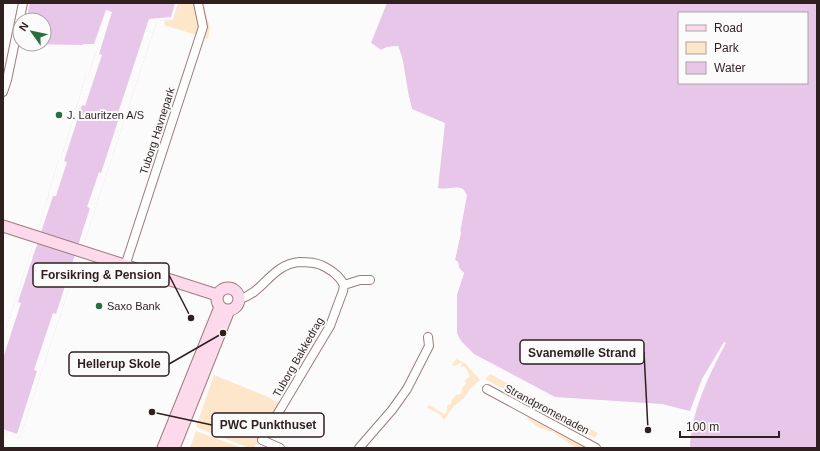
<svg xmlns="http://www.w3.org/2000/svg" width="820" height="451" viewBox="0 0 820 451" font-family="Arial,sans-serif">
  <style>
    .green { fill: #fee6ca }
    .water { fill: #e7c6e9; fill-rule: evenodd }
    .pier { fill: #fbfbfb }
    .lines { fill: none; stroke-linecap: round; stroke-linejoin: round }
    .street-casing { stroke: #a17a7a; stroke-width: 10 }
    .secondary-casing { stroke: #a17a7a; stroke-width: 13 }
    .street { stroke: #fff; stroke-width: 8 }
    .secondary { stroke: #fddaeb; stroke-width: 11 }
    .poi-dot { fill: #26713f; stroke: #fbfbfb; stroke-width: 1.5 }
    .labels { text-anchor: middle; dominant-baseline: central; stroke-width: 4; stroke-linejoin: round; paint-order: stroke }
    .poi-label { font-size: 11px; fill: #2f1f1f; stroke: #fbfbfb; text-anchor: start }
    .street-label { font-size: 11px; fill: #2f1f1f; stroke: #fbfbfb }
    .leader { fill: none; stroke: #2f1f1f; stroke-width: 1.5 }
    .callout-dot { fill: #2f1f1f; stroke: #fbfbfb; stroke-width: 1.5 }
    .callout { fill: #fbfbfb; stroke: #2f1f1f; stroke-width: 1.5 }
    .callout-label { font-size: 12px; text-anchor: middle; font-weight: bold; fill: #2f1f1f }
  </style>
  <rect width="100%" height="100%" fill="#fbfbfb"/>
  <path class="green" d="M178,3H194L199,23L196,35L164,25L165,20H173Z
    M200,3H203L210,27L208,39L202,37Z
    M456,359L465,363L480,380L470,389L464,398L453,407L444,420L440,414L427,408L429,405L444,414L447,412V405L451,404L452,398L453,399L456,395L461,394L462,388L466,384L465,380L470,377L466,368L463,366L460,368L462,364L460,363L455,366L452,365Z
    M490,374L562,413L559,419L487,380L485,379Z
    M214,375L266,396L279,403L254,448H249L196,427Z
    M564,414L598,433L595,438L561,420Z
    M529,416L553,430L551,432L538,427L526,418Z
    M196,431L242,448H190Z
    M555,431L587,448H576L554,433Z"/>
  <path class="water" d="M30,3H178L173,20L157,21L20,438L3,433V338L49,195L48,194L59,159H61L86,75H88L98,47H30L24,44H44V20H26Z
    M387,3H817V448H690C691,411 709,375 726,343L724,342L702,379L690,411L662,404L555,397L474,354L461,341L457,333V294L464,273L459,268L458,262L455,260L467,195L463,189C455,185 447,190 438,188L445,123L412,109C406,88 406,66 398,46L387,47L381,50L371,43ZM679,13H807V83H679Z"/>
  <path class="pier" d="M175,3H178L173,20L157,21L20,438L3,433V429L17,434L37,371L34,370L53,313L56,314L90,208L87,207L99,172L101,173L119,118L117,116L149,19L171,17Z
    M106,10L112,12L99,54L102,55L85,106L82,105L64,161L67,162L56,196H53L18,302L21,303L3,358V338L49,195L48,194L59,159H61L86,75H88L98,47H30L24,44L83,45V44H94Z
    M371,43L381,50L387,47L398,46L403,61L406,86L412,109H409L404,87L402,61L397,48L381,52L370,45Z
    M458,230H460L461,233L455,260L458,262L459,268L464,273L457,294V333L455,332L454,313L455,294L462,274L457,269L456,263L453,260Z"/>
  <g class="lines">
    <defs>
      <path id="street" d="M3,92L7,80L23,3
        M125,266L203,27L198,3
        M344,285L360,280H370
        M240,299C264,292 271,265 299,262C307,262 314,262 321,265C331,270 339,275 344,285
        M487,389L596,448
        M280,448L262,440L330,326L343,291L344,285
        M359,448L392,410L407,389L429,346L428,337"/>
      <path id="secondary" d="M3,226L217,295
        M217 299a11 11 0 1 1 22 0a11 11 0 1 1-22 0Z
        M163,448L220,307
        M174,448L229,310"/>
    </defs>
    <use href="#street" class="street-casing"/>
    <use href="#secondary" class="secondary-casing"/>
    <use href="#street" class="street"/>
    <use href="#secondary" class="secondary"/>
  </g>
  <g class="poi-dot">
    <circle cx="59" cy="115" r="4"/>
    <circle cx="99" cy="306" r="4"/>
  </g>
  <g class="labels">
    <g class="poi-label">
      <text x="67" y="115">J. Lauritzen A/S</text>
      <text x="107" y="306">Saxo Bank</text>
    </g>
    <g class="street-label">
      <text transform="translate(157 131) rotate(-72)">Tuborg Havnepark</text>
      <text transform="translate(298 357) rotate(-60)">Tuborg Bakkedrag</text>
      <text transform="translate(547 409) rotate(28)">Strandpromenaden</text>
    </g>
  </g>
  <path class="leader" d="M191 318L169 275M648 430L644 352M223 333L169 364M152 412L212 425"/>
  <g class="callout-dot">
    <circle cx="191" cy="318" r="4"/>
    <circle cx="648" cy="430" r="4"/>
    <circle cx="223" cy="333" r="4"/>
    <circle cx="152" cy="412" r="4"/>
  </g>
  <g class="callout">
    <rect x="33" y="263" width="136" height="24" rx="4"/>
    <rect x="520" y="340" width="124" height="24" rx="4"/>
    <rect x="69" y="352" width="100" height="24" rx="4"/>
    <rect x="212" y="413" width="112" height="24" rx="4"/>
  </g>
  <g class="callout-label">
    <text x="101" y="279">Forsikring &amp; Pension</text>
    <text x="582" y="357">Svanemølle Strand</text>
    <text x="119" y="368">Hellerup Skole</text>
    <text x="268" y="429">PWC Punkthuset</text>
  </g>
  <rect width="820" height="451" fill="none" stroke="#2f1f1f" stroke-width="8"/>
  <rect x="678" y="12" width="130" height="72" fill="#fbfbfb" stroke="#a9a3a3"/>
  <rect x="686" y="25" width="20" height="6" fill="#fddaeb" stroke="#a9a3a3"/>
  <text x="714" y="32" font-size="12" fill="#2f1f1f">Road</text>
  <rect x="686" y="42" width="20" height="12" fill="#fee6ca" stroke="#a9a3a3"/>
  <text x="714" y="52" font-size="12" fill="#2f1f1f">Park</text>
  <rect x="686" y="62" width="20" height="12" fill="#e7c6e9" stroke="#a9a3a3"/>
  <text x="714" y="72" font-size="12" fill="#2f1f1f">Water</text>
  <g transform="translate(32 32) rotate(303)"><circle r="19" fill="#fbfbfb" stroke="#a9a3a3"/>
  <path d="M0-3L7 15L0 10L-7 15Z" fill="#26713f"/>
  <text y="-6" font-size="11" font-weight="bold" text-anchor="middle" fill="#2f1f1f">N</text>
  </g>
  <path d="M680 431v6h99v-6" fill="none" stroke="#2f1f1f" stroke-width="2"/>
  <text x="686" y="431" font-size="12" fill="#2f1f1f" stroke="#fbfbfb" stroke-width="3" paint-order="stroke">100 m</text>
</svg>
